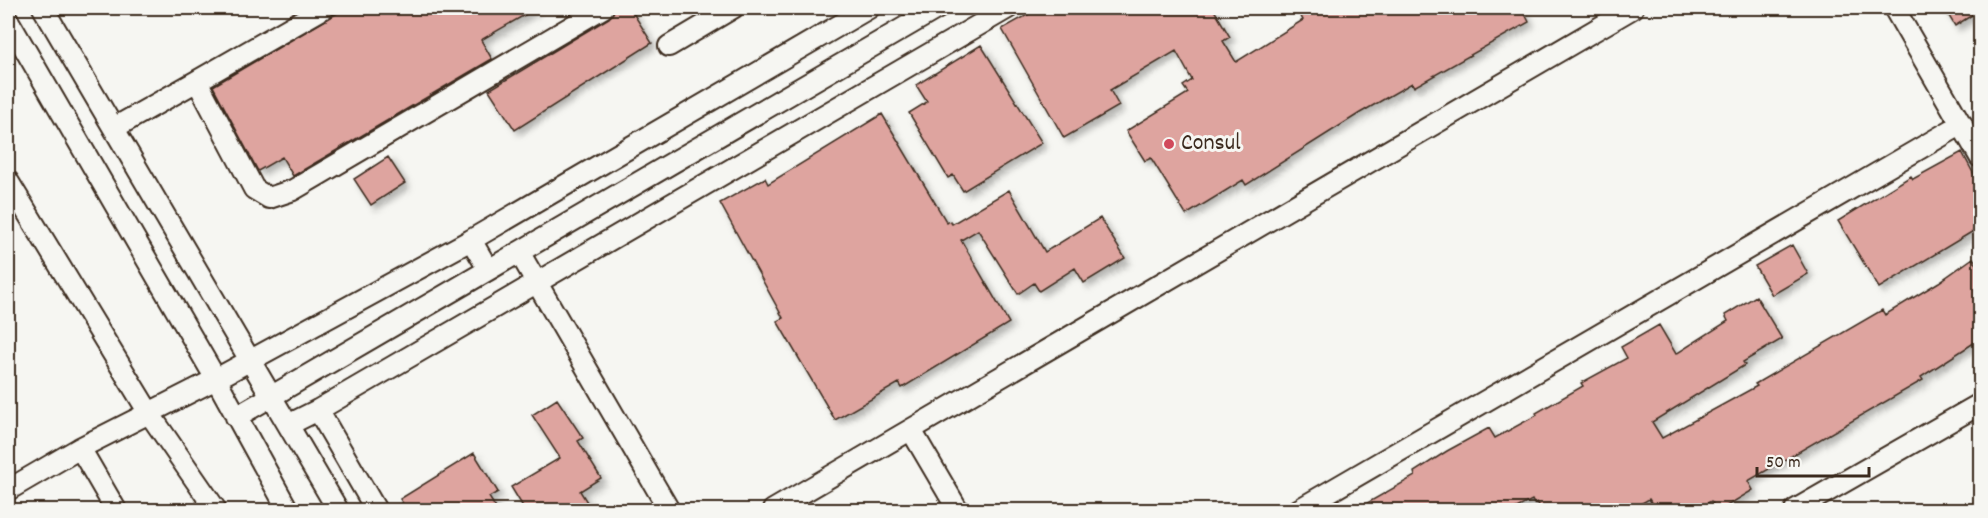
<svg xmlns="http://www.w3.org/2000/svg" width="1988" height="518" viewBox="0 0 1988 518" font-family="Dekko,sans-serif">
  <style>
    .building { fill: #dea49f; stroke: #3b2a1e; stroke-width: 1.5; filter: url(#shadow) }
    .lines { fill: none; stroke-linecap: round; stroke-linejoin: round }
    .minor-casing { stroke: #3b2a1e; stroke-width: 24 }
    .minor { stroke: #f6f6f2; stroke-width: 20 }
    .poi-dot { fill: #d1495b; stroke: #f6f6f2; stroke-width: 2 }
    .labels { text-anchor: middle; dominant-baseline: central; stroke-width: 6; stroke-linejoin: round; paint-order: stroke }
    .poi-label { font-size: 24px; fill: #3b2a1e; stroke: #f6f6f2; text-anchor: start }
  </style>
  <defs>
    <filter id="shadow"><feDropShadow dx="4.5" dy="4.5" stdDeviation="3" flood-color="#0004"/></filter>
  </defs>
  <rect width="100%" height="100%" fill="#f6f6f2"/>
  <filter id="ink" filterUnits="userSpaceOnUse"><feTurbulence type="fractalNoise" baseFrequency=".0167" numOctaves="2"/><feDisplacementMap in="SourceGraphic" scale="12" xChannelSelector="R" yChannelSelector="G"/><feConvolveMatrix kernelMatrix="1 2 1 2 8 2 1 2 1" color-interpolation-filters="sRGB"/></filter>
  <g filter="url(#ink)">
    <path class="building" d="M346,8H537L481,40L492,59L293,176L282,157L258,171L213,86Z
      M615,8H630L652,43L515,130L489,90L609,18Z
      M1040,8H1213L1230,37L1223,41L1236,62L1303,20L1300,15L1312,8H1522L1529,22L1414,87L1412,83L1360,113L1246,185L1243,180L1186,215L1151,158L1145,161L1126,131L1188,93L1183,86L1192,80L1176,51L1110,90L1119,106L1064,138L1002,29Z
      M1944,8H1980V10L1955,26Z
      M981,45L1042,143L963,191L953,175L948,178L909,113L927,102L916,85Z
      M882,114L947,223L950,221L952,224L1009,190L1045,252L1100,218L1125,258L1084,283L1075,268L1039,291L1034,283L1018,294L978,230L961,240L1009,323L902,388L899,383L835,420L777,321L783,318L720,203L765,178L768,184Z
      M1962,152L1980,186V227L1879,288L1838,221L1911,176L1913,179Z
      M388,157L405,183L371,205L354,179Z
      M1792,245L1808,274L1772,295L1755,266Z
      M1973,258L1980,269V339L1921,377L1923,380L1748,481L1753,490L1720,510H1717L1711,501L1696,510H1656L1649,499L1630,510H1542L1537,502L1534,504L1532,500L1513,510H1355L1415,476L1414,472L1447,451L1489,428L1495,438L1537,415L1536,413L1583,386L1581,383L1627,358L1621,347L1659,325L1676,354L1728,321L1725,315L1756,296L1782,339L1743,362L1745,365L1652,422L1662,438L1757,386L1755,384L1882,310L1885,315L1939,282Z
      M557,399L583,438L578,441L601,478L580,491L592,510H525L511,487L560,458L532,415Z
      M474,453L498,492L489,497L497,510H407L400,499Z"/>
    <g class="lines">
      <defs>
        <path id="minor" d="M43,8L338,510
          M1894,8L1980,157
          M8,20L216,379L288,510
          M669,46L733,8
          M197,81L324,8
          M114,128L197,81L254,189L269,198L293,190L603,8
          M8,181L149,413L216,510
          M471,240L488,269
          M519,252L669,510
          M318,410L376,510
          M236,417L938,8
          M290,424L318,410L1008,8
          M911,430L958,510
          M80,448L116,510
          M8,490L80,448L216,379L471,240L869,8
          M773,510L1633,8
          M1298,510L1962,124
          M1795,510L1980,404"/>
      </defs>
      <use href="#minor" class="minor-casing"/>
      <use href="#minor" class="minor"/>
    </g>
  </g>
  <circle class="poi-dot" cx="1169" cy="144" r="6"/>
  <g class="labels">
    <g class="poi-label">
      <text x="1181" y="144">Consul</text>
    </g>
  </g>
  <rect width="1988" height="518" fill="none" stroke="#f6f6f2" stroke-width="30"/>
  <rect x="15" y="15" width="1958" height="488" fill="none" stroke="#3b2a1e" stroke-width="2" filter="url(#ink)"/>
  <path d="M1757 467v9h112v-9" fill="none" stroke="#3b2a1e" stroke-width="3"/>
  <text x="1766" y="467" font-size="18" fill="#3b2a1e" stroke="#f6f6f2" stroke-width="4.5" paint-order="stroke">50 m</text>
</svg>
